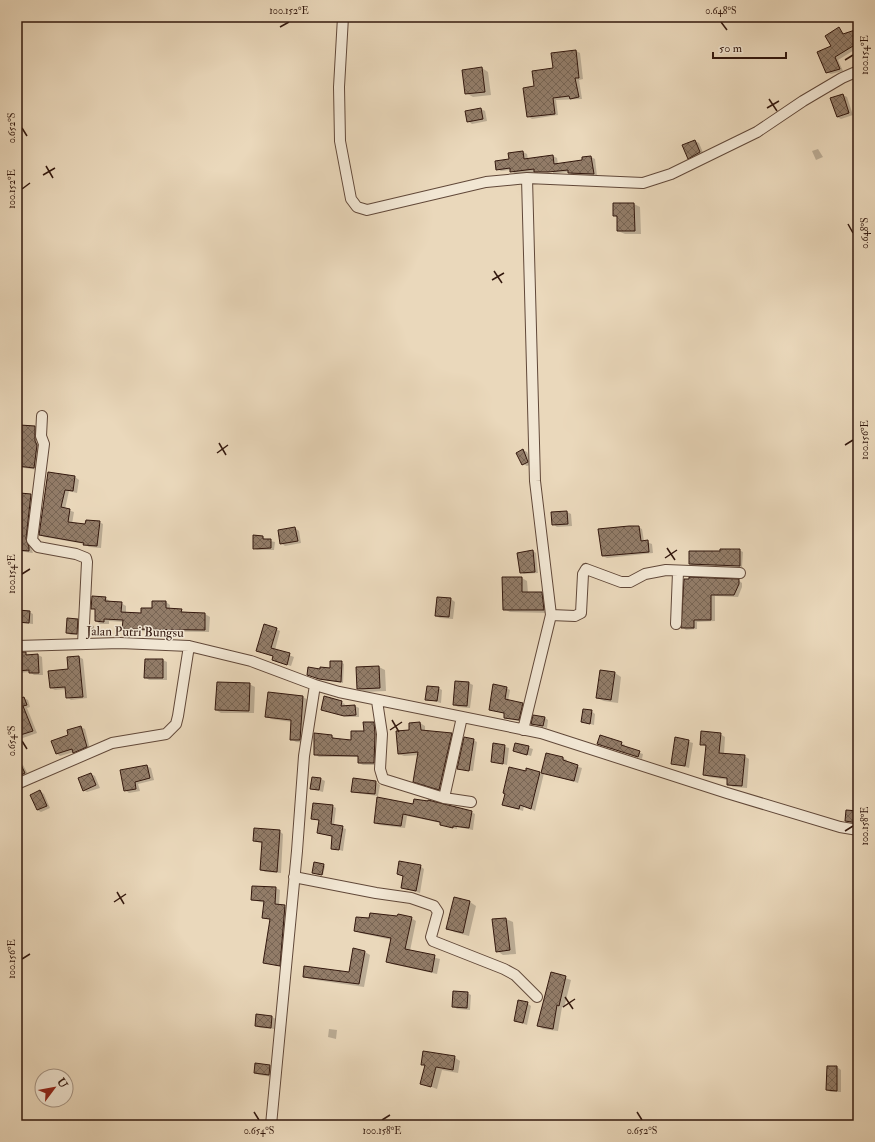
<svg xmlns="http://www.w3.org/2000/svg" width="875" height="1142" viewBox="0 0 875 1142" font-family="'IM FELL Double Pica',serif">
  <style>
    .shadow { fill: #0003 }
    .building { fill: url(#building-cross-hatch); stroke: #33180e }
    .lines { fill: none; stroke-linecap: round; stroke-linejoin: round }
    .street-casing { stroke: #614839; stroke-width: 12 }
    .street { stroke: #f1e6d3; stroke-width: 10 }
    .ticks { fill: none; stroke: #33180e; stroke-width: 1.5 }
    .labels { text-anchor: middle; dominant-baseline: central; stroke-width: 3; stroke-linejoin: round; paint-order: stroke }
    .street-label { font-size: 13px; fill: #33180e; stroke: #f1e6d3 }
    .neatline { fill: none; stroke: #33180e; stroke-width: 1.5 }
    .ticks-label { font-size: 10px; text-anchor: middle; fill: #33180e }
  </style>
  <defs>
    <pattern id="building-cross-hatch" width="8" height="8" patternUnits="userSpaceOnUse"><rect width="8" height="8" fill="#927c68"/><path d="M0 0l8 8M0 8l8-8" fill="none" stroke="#786554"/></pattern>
  </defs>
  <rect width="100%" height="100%" fill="#ead8bb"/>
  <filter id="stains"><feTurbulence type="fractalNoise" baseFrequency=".005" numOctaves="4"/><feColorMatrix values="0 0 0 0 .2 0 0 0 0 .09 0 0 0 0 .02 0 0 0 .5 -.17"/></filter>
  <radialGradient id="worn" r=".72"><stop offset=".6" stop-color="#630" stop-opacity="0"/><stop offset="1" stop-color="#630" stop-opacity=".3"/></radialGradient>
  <path class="shadow" d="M839,28L845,35L858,30V50L856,49L838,60L843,71L831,74L827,72L832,46Z
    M576,51L580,53L583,79L579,80L582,99L556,100L558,115L532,119L528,116L535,87Z
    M482,68L488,72L491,95L473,97L466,93Z
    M843,95L847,97L853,115L841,119L837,117L832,99Z
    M481,109L485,111L487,121L472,124L468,121L466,112Z
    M695,141L699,143L704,155L693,160L689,158Z
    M818,149L823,157L816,160L812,151Z
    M523,152L527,154L528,159L553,156L557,158L558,164L583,161L591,157L595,159L597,176L573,175L569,172L552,174L539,173L553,174V172L538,171V173L515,174L511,170L501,171L497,169L510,160L509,154Z
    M634,204L640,207L641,234H625L618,231V218L614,215Z
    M35,427L39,429V444L41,448L38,470L18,467L17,458Z
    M523,450L527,452L532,464L527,466L523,464Z
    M49,473L75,477L79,480L77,493L69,491L65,509L74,512L72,524L86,525L99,522L103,524L101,548L89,547L85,544L44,537L40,534Z
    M31,495L35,498L29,542L33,553L17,551V512Z
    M567,512L571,514L572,526L557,527L553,524L552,513Z
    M638,527L642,529L644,541L652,544L653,553L607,558L603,556Z
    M295,528L299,531L301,543L285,546L281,543Z
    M263,537L266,540L275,542L274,550H257L254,548Z
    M739,550L743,552L742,567L694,566L690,564Z
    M533,551L536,553L538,573L524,574L521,572Z
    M522,578L527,581L528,593H541L547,596L549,613L510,612L504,609Z
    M685,580H738L742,583V587L738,597L715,596V621L697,622V629L686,630L682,627Z
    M105,598L110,601V603H121L126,606V613L142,614L166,602L170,605V610L205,614L210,617L209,632L128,631L123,628V622L109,621V624H100L96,621V610L92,608Z
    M451,599L455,602L453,619L440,618L436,616Z
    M29,612L33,614V624L22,623L18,621Z
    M77,620L81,622V635H71L67,633Z
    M91,625L94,626V634L91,633Z
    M276,629L280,631L275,650L294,657L291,666L277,662L273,660L274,657L257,651Z
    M17,653L38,655L42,657L43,675H34L30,672L17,673Z
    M79,657L83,659L87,698L71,700L67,697L66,689L55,690L51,688Z
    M163,660L167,662V680H149L145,677Z
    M341,662L344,664L343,683L323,680L311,676L321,671L331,669Z
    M379,667L385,670L386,691L365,692L358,688Z
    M601,671L615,673L621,677L618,703L604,701L597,698Z
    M469,683L473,685L470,708L458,707L454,704Z
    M249,684L255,687L254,713H221L216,710Z
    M438,688L442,690L441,703L426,699Z
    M506,688L510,690L508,701L527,706L523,722L509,719L505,717V714L490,709Z
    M303,697L308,700L305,743L296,742L291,739L292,722L271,719L266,716Z
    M24,698L28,700L30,707L27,708L37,733L20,739L17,737V700Z
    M341,702L345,704L344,707L355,706L359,708V717H348L322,710Z
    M591,711L595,714L594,725L582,722Z
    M544,717L548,720L547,728L532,724Z
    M373,723L377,725V765H363L359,763V757H319L315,754V734L332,736L336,739L352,741Z
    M420,723L425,726V732L437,734L438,732L456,737L444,792L419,784V755L404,756L399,754L410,730Z
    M81,727L85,729L90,749L78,754L74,752L60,756L56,753L70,736Z
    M720,734L725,737L724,754L744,756L749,759L747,788L733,787L728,784V780L709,777L704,775L707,747L701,744Z
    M676,738L693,743L689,768L672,763Z
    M473,740L477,742L473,771L461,769V770L458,769Z
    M621,743L625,745V748L643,754L642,759L599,744Z
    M494,744L509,748L507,765L492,761Z
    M516,744L533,749L531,756L514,751Z
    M546,754L563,758L567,760L566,763L582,768L578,783L544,773L535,811L524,806L523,811L503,805L527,772L542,774Z
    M19,762L23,765L29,776L20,779L17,777V763Z
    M146,766L151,768L154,780L138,784L140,791L129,793L125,790Z
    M91,774L95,776L100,788L87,792L83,790Z
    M321,779L325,781L323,792L311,789Z
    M376,782L380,785L378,796L356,793L352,791Z
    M40,791L44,794L50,808L41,812L37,810Z
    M332,806L336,808L334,825L346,829L343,851L332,848L333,837L318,833L320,821L312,818Z
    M414,806L471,812L475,814L473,830L457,827V829L445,826L441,823L407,816L405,828L379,825L375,823Z
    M17,810L22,822L17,824Z
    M858,812V825L846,821Z
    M279,831L283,834L281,873L265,872L261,869L263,844L254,841Z
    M323,865L325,866L323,875L315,873Z
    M420,866L424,869L420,893L402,888L404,877L398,874Z
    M253,887L276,888L280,890L279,905L289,908L283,967L264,963L270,920L263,918L265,903L252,900Z
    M470,902L476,906L469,936L454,932L448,928Z
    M411,918L416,921L410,951L440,959L437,974L392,964L387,961L392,940L360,933L355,930L370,920Z
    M506,919L513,922L516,954L503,955L497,951L493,920Z
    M365,952L370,955L364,987L309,979L304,976L350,973Z
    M552,973L571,980L564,1008L562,1007L558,1031L543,1029L538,1026Z
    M467,993L471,995L470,1010L457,1009L453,1006Z
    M527,1003L531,1006L527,1025L515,1021Z
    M272,1017L276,1019L275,1029L260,1028L256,1026Z
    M329,1029L337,1030L336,1039L328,1037Z
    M454,1057L460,1061L458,1073L442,1070L437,1089L421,1083L425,1066L423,1064Z
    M270,1066L274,1068L273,1077L259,1075L255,1073Z
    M828,1067H837L841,1070V1092H831L827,1090Z"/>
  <path class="building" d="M839,27L843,34L858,29V43L835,57L840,69L826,73L817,52L831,46L825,36Z
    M576,50L579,78H575L579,97L570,99L569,96L553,98L555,114L527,117L523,88L534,86L532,71L553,68L551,53Z
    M482,67L485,92L465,94L462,70Z
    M843,94L849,113L837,117L830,98Z
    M481,108L483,119L467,122L465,111Z
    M695,140L700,152L688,159L682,145Z
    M523,151L524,159L553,155L554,164L582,160V157L591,156L594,174L568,173V170L548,172H534V169L510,172V168L496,170L495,161L509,159L508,153Z
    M613,203H634L635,231H617V216H613Z
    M20,425L35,426V441L37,445L34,468L17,466Z
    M523,449L528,462L522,465L516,453Z
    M48,472L75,476L73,491L65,490L61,507L70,509L68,522L85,524L86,520L100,521L97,546L83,545L84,543L39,535Z
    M20,493L31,494L26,539L29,547V551L17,550V513Z
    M567,511L568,524L552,525L551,512Z
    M629,526H639L641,541L648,540L649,552L602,556L598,529Z
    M295,527L298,541L280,544L278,530Z
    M253,535L263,536V539H271V548L253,549Z
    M720,549H740V566L689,564V551H720Z
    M533,550L535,572L520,573L517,553Z
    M502,577H522V592H542L544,610H503Z
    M689,577L739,579V584L734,595H711V620H694V628H681L684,579H689Z
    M92,596L106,597L105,601L122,602L121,612L141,613V608H152V601H166V608L182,609L181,612L205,613V630L122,629L123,620L104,619V622L95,621V609H91Z
    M437,597L451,598L449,617L435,616Z
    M18,610L30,611L29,623L17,622Z
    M67,618L78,619L77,634L66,633Z
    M264,624L277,628L271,648L290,653L287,665L272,660L273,656L256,651Z
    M17,652H26V655L38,654L39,673H29V670L17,671Z
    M79,656L83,697L66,698L65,687L50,688L48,671L68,669L67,657Z
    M145,659H163V678H144Z
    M330,661H342L341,682L319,679L307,675L308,667L320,669V667L330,668Z
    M379,666L380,688L357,689L356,667Z
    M600,670L615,672L611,700L596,698Z
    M455,681L469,682L467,706L453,705Z
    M217,682L250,683L249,711L215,710Z
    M493,684L507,687L505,699L523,703L519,720L504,718V713L489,710Z
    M427,686L439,687L437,701L425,700Z
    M17,691L21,698L24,697L27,705L23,706L33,731L17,736Z
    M268,692L303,696L300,740H290L291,720L265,717Z
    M324,696L342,701L341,706L355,705L356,715L344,716L321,710Z
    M583,709L592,710L590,724L581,722Z
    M533,715L545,717L543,726L531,724Z
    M363,722H374L375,734L374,763H358V756L314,755V733L332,735V738L351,740V731H364Z
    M420,722L421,730L452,733L439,790L413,782L418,752L398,754L396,731L409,730V723Z
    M81,726L87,747L73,753L72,749L56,754L51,741L68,735L67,730Z
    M701,731L721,733L719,753L745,755L742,786L727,785V778L703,775L706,745H700Z
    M600,735L622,742L621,745L640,751L638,757L597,744Z
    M464,737L474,739L469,771L457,769Z
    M675,737L689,740L685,766L671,764Z
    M493,743L505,745L503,764L491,762Z
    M515,743L529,746L527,755L513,751Z
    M546,753L563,757V760L578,765L574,781L541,773Z
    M17,757L25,773L17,777Z
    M147,765L150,778L135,782L136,789L124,791L120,770Z
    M509,767L526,771V768L540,772L531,809L520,805L519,809L502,805L505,794L503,793Z
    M91,773L96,785L83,791L78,778Z
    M312,777L321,778L319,790L310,789Z
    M353,778L376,781L375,794L351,792Z
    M40,790L47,806L37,810L30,795Z
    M377,797L413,804L414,799L428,801V800L472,811L469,828L453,826V828L440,825V822L403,814L401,826L374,823Z
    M313,803L333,805L331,824L343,826L339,850L331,849L332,836L317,833L319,820L311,819Z
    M846,810L858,811V823L845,821Z
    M254,828L280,830L277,872L260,870L262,842L253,841Z
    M399,861L421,865L416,891L401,888L403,876L397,874Z
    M314,862L324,864L322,875L312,873Z
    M252,886L276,887L275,904L285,905L280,966L263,963L270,919L262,918L264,901L251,900Z
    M454,897L470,901L463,933L446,929Z
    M370,913L397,916L398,914L412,917L405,949L435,955L432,972L386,962L391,938L354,931L356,917L369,918Z
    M506,918L510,950L496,952L492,919Z
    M353,948L365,951L359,984L303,977L304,966L349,972Z
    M551,972L566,976L559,1006L557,1005L553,1029L537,1026Z
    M453,991L468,992L467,1008L452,1007Z
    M518,1000L528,1002L523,1023L514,1021Z
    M256,1014L272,1016L271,1028L255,1026Z
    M423,1051L455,1056L453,1070L436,1067L431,1087L420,1084L425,1065H421Z
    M255,1063L270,1065L269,1075L254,1073Z
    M827,1066H837V1091L826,1090Z"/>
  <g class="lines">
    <defs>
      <path id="street" d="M343,17L339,87L340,141L351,199L357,207L367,210L486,182L527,178L643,183L671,174L757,132L803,101L842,78L858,71
        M42,416L41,436L44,444L32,540L38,547L76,554L86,558L87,562L83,644
        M551,615L575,616L581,613L583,574L586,569L621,582H630L645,574L666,570L740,573
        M676,624L678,572
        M17,646L120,643L189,646L251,661L315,685L339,692L541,733L727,793L840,827L858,830
        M377,701L382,734L380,769L383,779L444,798L471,802
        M523,730L551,615L535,481L527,178
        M17,784L112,743L166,734L176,724L178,716L189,646
        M444,798L462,717
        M294,877L376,893L411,898L434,906L438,912L431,937L433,941L504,969L515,975L537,997
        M271,1125L297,851L304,756L315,685"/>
    </defs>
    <use href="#street" class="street-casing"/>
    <use href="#street" class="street"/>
  </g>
  <path class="ticks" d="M721,22L727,30M280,27L289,22M845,60L853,55M769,99L777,111M767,108L779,101M22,128L27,136M46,166L53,178M43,175L55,168M22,189L30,183M848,224L853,233M494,271L502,283M492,280L504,273M219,443L226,455M845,445L853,440M217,453L228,445M667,548L675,560M665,558L677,550M22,574L30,569M392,720L399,732M390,730L402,722M22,741L27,749M845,831L853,826M117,892L124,904M114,902L126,894M22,959L30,954M565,997L573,1009M563,1007L575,999M254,1112L259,1120M637,1112L642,1120M382,1120L390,1115"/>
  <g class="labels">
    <g class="street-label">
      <text transform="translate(135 632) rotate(1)">Jalan Putri Bungsu</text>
    </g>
  </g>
  <rect width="875" height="1142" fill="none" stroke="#ead8bb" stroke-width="44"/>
  <g transform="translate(54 1088) rotate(58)"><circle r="19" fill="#f1e6d3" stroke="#a59484"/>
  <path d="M0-3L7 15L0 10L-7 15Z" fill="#8f2418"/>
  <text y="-6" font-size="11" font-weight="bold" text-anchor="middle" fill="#33180e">U</text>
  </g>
  <path d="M713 52v6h73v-6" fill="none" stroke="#33180e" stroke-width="2"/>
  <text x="719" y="52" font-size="12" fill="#33180e" stroke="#f1e6d3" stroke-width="3" paint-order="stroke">50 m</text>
  <rect x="22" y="22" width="831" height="1098" class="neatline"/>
  <g class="ticks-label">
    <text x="289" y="14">100.152°E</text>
    <text x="721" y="14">0.648°S</text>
    <text transform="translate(864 55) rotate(-90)" y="4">100.154°E</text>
    <text transform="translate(11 128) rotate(-90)" y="4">0.652°S</text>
    <text transform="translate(11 189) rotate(-90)" y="4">100.152°E</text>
    <text transform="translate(864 233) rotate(-90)" y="4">0.648°S</text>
    <text transform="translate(864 440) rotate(-90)" y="4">100.156°E</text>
    <text transform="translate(11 574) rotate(-90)" y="4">100.154°E</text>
    <text transform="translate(11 741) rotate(-90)" y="4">0.654°S</text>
    <text transform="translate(864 826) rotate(-90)" y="4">100.158°E</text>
    <text transform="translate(11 959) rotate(-90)" y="4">100.156°E</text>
    <text x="259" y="1134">0.654°S</text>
    <text x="382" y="1134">100.158°E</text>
    <text x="642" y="1134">0.652°S</text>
  </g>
  <rect width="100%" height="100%" filter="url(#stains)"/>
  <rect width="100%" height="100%" fill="url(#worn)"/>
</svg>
